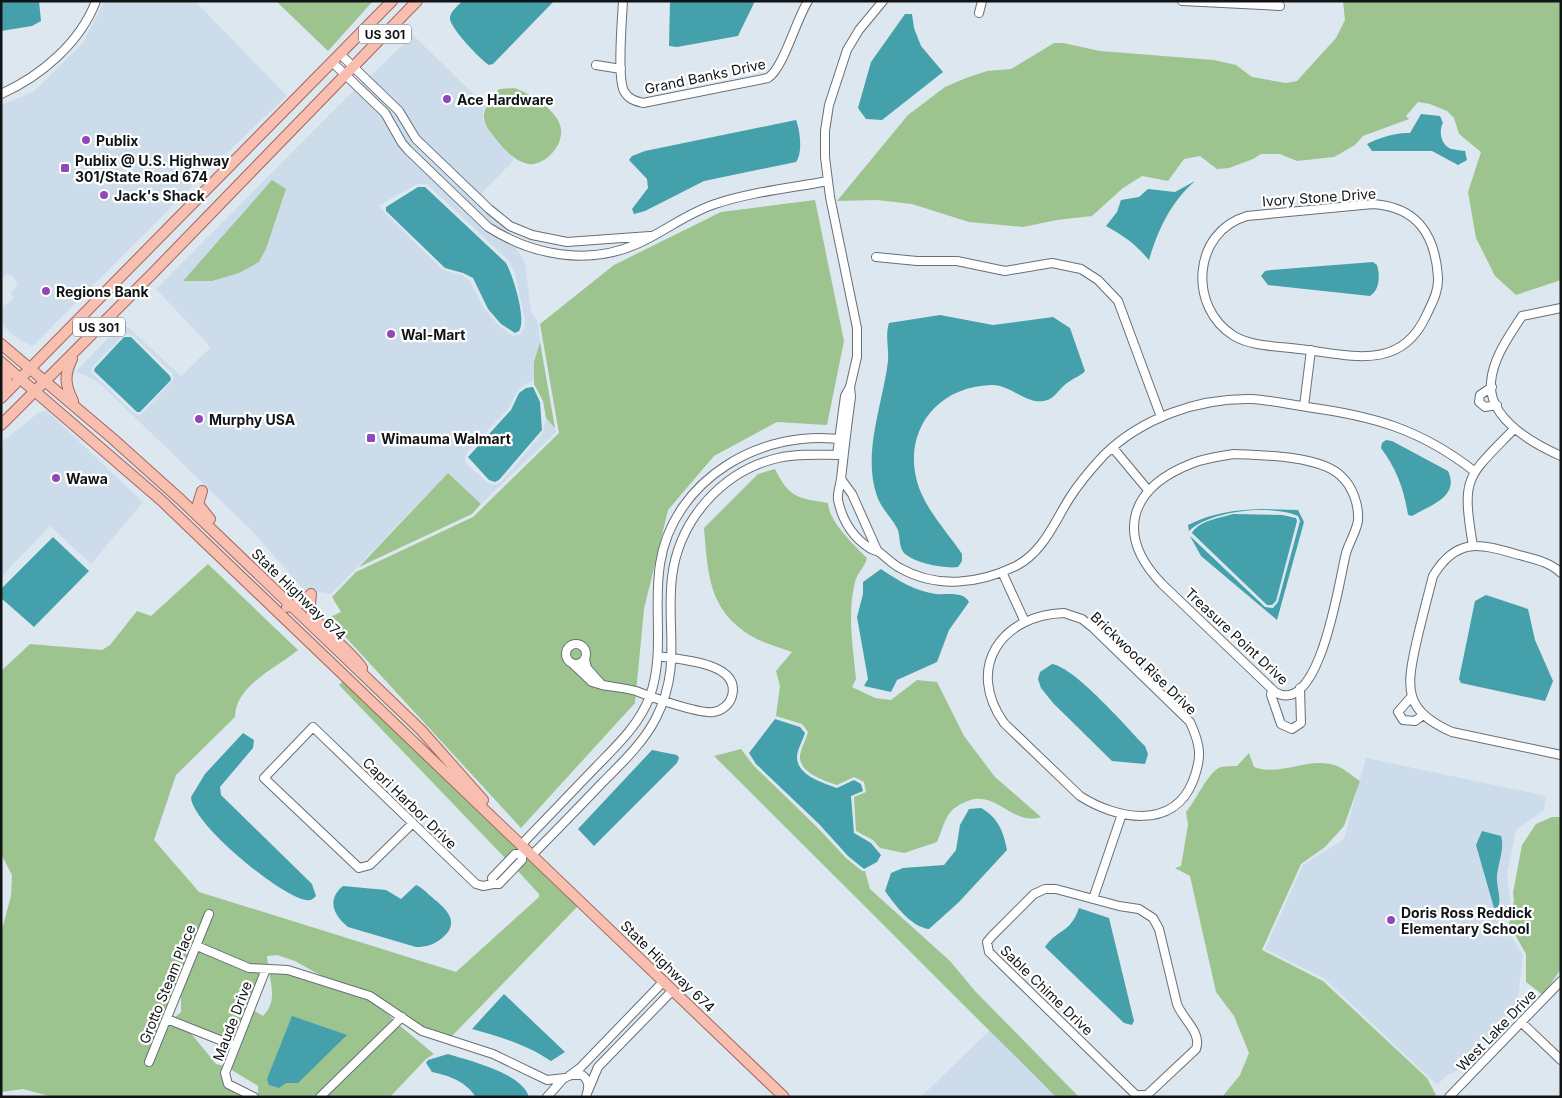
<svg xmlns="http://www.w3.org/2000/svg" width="1562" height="1098" viewBox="0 0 1562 1098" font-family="Inter,sans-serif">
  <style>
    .built { fill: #ccdceb; fill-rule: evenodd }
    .green { fill: #9dc48f }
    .water { fill: #44a0aa }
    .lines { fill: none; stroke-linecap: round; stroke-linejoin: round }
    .minor-casing { stroke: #676f77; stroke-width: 10 }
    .major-casing { stroke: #a46759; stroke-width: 12 }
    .minor { stroke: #fff; stroke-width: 8 }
    .major { stroke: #f8beb0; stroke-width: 10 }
    .poi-dot { fill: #9348ba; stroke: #fff; stroke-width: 2 }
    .labels { text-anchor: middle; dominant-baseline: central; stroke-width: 4.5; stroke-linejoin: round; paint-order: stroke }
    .shield { fill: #fff; stroke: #585a5d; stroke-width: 1 }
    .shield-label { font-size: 12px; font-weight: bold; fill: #111417 }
    .street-label { font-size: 14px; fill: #111417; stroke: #fff }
    .poi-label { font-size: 14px; font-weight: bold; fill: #111417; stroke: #fff; text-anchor: start }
  </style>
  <rect width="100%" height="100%" fill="#dde7f0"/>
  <path class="built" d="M105,1H195L287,96L201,177L33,346L19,340L1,324V310L13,298L11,293L18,285L13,277L7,274L1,278V105L33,92L82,44Z
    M413,35L486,106L483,110V121L490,133L514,158L511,163L482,193L488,203L419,136L402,109L369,77Z
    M363,81L396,114L414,142L502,225L508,235L490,224L411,147L388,111L360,84Z
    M355,89L383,115L398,145L405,152L486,229L515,246L525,263L531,312L538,322L540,342L534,362V380L519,388L509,408L468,451L465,457L466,463L488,483L496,485L501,482L542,434L546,418L555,428L556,432L481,504L448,473L331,594L304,590L253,532L150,432L98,382L76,371L119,327H128L181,376L210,348L208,344L156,289ZM417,184H427L509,261L515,273L525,321L524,329L520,334L513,336L499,326L484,308L470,281L462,275L443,270L378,206ZM286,189L266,249L259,262L212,281H183ZM125,334L132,335L172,373L174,379L140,415L135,414L91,372L93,366Z
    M47,411L143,502L91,564L50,526L1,577V443L38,413Z
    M1366,758L1546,796L1544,810L1516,830L1507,874L1511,908L1502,915L1505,925L1523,955L1517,1008L1458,1070L1446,1076L1437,1085L1325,979L1265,949L1303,865L1344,839Z
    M990,1030L1056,1097H921Z"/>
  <path class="green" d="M276,1H373L328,51Z
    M1343,1H1561V280L1516,295L1495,276L1476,238L1468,192L1481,152L1459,134L1454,118L1447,111L1430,104L1418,102L1406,116L1409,119L1363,136L1355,145L1334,157L1297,161L1280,154H1261L1253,159L1229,168L1217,169L1200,156L1184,159L1168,181L1142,176L1123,188L1092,216L1057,220L1023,227L969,222L912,204L877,200L837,201L908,115L945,87L966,78L987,71L1011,69L1054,43H1063L1100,51L1214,60L1236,65L1252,77L1286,83L1297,81L1336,38L1345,20Z
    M514,88C530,93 559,111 561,129C563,146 545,166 528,164C514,161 503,148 495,138C476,116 484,109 499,89Z
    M272,180L286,189L266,249L259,262L239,273L212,281H183Z
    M815,200L844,341L827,425L777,422L714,456L668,510L644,609L635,703L521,828L328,618L341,612L332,597L356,572L473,517L559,433L540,324L614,265L721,212Z
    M540,342L555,428L546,418L543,401L534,384V362Z
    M775,469C789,498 798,498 828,503C829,522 854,545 867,558C865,567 857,573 855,582C847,615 853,646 856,679L852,687L875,698L891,700L917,680L937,682L964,736L995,777L1041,817C1011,827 994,784 961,804C956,807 952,809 949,814C944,821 941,833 937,842L904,853L880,848L873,840L856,831L854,797L866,792L864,782L854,777L837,785C825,781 799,773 800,756C801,748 806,740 808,732L802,724L776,716L780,686L776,671L792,652C780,647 765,644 753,637C708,611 708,574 704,528L758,474Z
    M448,473L481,504L472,514L359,567Z
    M208,564L298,650C277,668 235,685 235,717L176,775L154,840L199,892L456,972L539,897V894L517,870L525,855L579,905L451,1037L424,1028L372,993L325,978L295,961L277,955L267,956L268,965L250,964L201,944L213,912L207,910L144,1064L151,1066L168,1024L189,1031L216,1064L224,1066L222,1074L226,1087L244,1097H52L23,1089L1,1092V933L11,896L12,875L1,854V671L30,644L102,650L110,645L137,611L151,616Z
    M344,680L520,850H516L506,859L339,685Z
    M741,749L754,766L817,827L846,858L862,871H865L870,889L950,961L975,991L1079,1097H1056L714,756Z
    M1249,753L1254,767C1280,777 1306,757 1334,765C1343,767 1352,776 1360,781L1344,826L1325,847L1301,864L1262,950L1323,981L1427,1078L1436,1095L1433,1097H1222L1240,1075L1249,1053L1234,1016L1216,992L1190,876L1175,868L1181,866L1188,825L1186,812C1195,802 1209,770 1221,767C1226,766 1232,766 1237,766Z
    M1552,817H1561V969L1543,995L1526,982V954L1509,924L1514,901L1513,893L1522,845L1536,824Z
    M199,951L248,971L261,972L233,1041L174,1018L181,1012V993Z
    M269,972C291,973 352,990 370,1000C380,1006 387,1013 394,1020L316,1097H263L258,1095V1086L230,1069L253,1010L263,1016C276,1003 272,989 269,972Z
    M399,1025L434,1054L426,1059L390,1097H325Z"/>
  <path class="water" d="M1,1H39L41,21L32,26L1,31Z
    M462,1H554L493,64L489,65C480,59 448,26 450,17C451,11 458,6 462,1Z
    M670,1H755L738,36L677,47L669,46Z
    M905,14H912L914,28L921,46L943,72L882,120L866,119L858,108L871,62Z
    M1421,114L1440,116L1443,123C1439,129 1440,143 1449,148C1453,150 1460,150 1465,151L1467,160L1458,165L1432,151H1372L1367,144C1378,138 1397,132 1410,133Z
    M796,120C800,130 803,153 796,162L704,181L645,211L634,214L632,209L648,188L647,179L629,160L632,156L645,151Z
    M1195,181C1170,203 1158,230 1149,260C1135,244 1126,237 1106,226L1117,212L1121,200L1139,197L1148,189L1175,192Z
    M418,187H425L506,263C513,275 527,320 519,331L515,333L501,324L488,309L473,278L463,273L445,268L386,211V207Z
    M1373,262L1377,265C1380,275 1380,290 1370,296L1268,285L1261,276L1265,271L1271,270Z
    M940,315L993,325L1053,317L1070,328L1085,371C1081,376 1075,377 1070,381C1059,387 1056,399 1044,401C1025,404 1010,384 991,385C929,387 897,443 923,497C932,516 950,536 962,554V561L958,567C945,569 914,563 904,553C898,546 901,536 897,528C891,517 881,508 877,496C862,454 883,403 888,361C889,348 885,335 889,323Z
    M124,337H131L170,376L171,380L140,412H137L94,371L95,368Z
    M533,387L540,402L542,430L499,480L495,482L489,480L468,457L511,410L519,393L526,388Z
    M1386,440L1392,441L1448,471C1460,497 1430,505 1412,516L1408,515C1404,489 1397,470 1381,448L1382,443Z
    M1261,509L1298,510L1304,522L1277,620L1201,556L1190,536L1265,607L1273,608L1278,602L1300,521L1298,516C1269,504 1210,511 1189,531L1188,525C1212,513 1234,510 1261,509Z
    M1233,514L1282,515L1296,518L1297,521L1276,601L1272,605H1267L1192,533C1198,521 1220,518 1233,514Z
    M53,537L89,571L34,627L1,598V589Z
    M881,569C899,581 915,591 936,594C947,595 963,591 969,602L949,630L937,662L897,680L891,692L864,686L868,679L857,617L863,594V582Z
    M1486,595L1528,609L1535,640L1553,681L1545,701L1461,683L1459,679L1475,601Z
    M1052,664C1076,668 1126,727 1145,746L1148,754L1145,764L1112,761L1053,703L1041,688L1038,679L1040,672Z
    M775,719L800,727L805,733C803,740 797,750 797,757C797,776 824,783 837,788L854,780L861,784L863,791L851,796L854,833L871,843L881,855L877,862L864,869L848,856L819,824L756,764L749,753Z
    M243,733L254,740L253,748L220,787L221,795L312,884L316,896C313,899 311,901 306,900C281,897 191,823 191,797L205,774Z
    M652,750L677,755L679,758L677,763L594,846L578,829Z
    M981,808C998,817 1004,833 1007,850L959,902L929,929C911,927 895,905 885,891L891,873L903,868L944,865L956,850L960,825L969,809Z
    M1482,831L1501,836C1505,848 1498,863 1497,876C1496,886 1502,899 1498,907L1494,908L1476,845Z
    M416,885C423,888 428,894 434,899C449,911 460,924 441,939C433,945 426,947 416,947L348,927C334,916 326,900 343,886L386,890L401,899Z
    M1079,908L1109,918L1134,1021L1132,1025L1124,1023L1045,947C1057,929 1070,934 1079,908Z
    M504,994L565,1052L551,1061C526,1044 500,1037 472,1029Z
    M292,1016L347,1035L298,1083H286L279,1088L269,1085L267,1079Z
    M448,1054C470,1061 522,1073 529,1097H476C465,1081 450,1076 432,1072L426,1063L428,1060Z"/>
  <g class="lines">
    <defs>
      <path id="minor" d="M623,1C622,20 617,78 624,91C628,99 635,101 643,103L768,78C784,67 795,22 808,1
        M1182,1L1280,6
        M979,13L982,1
        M340,54L399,111L416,139L489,209L510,226L532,235L567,242L650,236
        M332,62L385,113L402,143L408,150L488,227C532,255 587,266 637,244C664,232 687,213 715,204C751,192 791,188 828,181
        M596,65L621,69
        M1,94C41,76 80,43 96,1
        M1373,204C1417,207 1435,234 1438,277C1439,291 1432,303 1426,316C1400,372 1350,355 1300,349C1279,346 1253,347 1234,336C1188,308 1192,232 1247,216Z
        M876,257L917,261H957L1005,271L1052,263L1081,269L1098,280L1118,301L1161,417
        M1561,308L1522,316C1509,336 1493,358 1491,382C1488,419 1532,443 1561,456
        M850,387L851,397C847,425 844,452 841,479C840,486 837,494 838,500C842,519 852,536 868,547C871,550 875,550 879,552C886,557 892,564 900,568C937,589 979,584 1016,566C1043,552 1054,523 1069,499C1079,483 1091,469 1104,455C1142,418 1198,398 1251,399C1269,400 1288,404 1307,407C1373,416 1420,429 1474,471
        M1492,387L1480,395L1479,402L1485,407L1497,405
        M1304,406L1311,350
        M1113,448L1148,490
        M1234,454C1263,455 1321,456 1341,476C1353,487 1359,505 1358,521C1356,532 1349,543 1346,553C1340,576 1320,719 1275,692L1162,584C1114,534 1130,487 1193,463C1206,458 1221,456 1234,454Z
        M837,455L845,396L850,387L857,357V328L830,197L825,157V131L829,105L847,50L859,30L883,1
        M841,479L852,494L877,550
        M1473,546C1461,475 1467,478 1514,429
        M1002,572L1025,622
        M1561,573C1550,562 1534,559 1519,555C1481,544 1457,536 1433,576C1427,599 1421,622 1416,644C1406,689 1404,711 1452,732L1561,755
        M1064,613L1082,619L1092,627L1190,722C1201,746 1202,757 1193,781C1173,831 1116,819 1080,796L1004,723C965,668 1001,615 1064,613Z
        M566 654a10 10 0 1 1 20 0a10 10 0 1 1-20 0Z
        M573,664L592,682L602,685L587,668L585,659
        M602,685C613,687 625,688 636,691C651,697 699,714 713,712C722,711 730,704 732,696C741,662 680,660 658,656
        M1272,689L1271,695L1281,724L1292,729L1301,723L1300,688
        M1412,696L1398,712L1403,720L1415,721L1423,715
        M413,823L370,865L359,868L264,778L313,727L476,884L483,886L493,884
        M521,845C545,820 569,795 592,771C614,748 639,726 650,696C665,654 653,608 660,564C673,479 763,427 845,440
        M515,854H522V860L499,884H493L492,878Z
        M532,855C556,831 580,806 603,782C622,763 644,742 656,718C682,667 666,628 672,577C679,520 722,471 778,458C799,453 821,455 842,455
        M1045,889H1056L1119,906L1139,909L1153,918L1159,929L1177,1004C1183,1020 1202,1032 1196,1049L1147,1095H1136L989,952L987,942L992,936L1034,894Z
        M1093,899L1122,814
        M197,946L249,968L288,970L370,996L422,1031L493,1054L547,1080L565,1078
        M167,1019L235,1046
        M1521,1022L1561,1060
        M149,1062L209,914
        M572,1075H582C590,1081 589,1088 586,1097
        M569,1076L580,1068L664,981
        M588,1091L598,1067L673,990
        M254,1097L228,1084L225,1073L266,969
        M320,1097L402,1017
        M547,1097L562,1080
        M1449,1097L1561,981"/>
      <path id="major" d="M1,344L112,438L181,500L421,730L483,800
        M72,359C64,375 65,385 73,401
        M1,362L162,501L784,1097
        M1,365L7,377L1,393
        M1,398L392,1
        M1,425L153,273L417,1
        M202,491L198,504L210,519
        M311,594C310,601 309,607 312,613C318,628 350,650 362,668
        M287,607L299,604L311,594"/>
    </defs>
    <use href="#minor" class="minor-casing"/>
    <use href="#major" class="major-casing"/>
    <use href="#minor" class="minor"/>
    <use href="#major" class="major"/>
  </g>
  <g class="poi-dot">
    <circle cx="447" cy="99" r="5"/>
    <circle cx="86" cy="140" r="5"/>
    <rect x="60" y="163" width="10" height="10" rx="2.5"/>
    <circle cx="104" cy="195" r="5"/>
    <circle cx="46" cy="291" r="5"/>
    <circle cx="391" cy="334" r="5"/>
    <circle cx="199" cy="419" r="5"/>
    <rect x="366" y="433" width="10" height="10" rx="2.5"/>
    <circle cx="56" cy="478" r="5"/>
    <circle cx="1391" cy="920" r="5"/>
  </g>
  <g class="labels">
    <g class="shield">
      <rect x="359" y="24.5" width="52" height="19" rx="4"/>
      <rect x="73" y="317.5" width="52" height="19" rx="4"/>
    </g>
    <g class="shield-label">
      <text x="385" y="34">US 301</text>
      <text x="99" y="327">US 301</text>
    </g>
    <g class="street-label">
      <text transform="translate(705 76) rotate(-12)">Grand Banks Drive</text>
      <text transform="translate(1319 197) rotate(-4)">Ivory Stone Drive</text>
      <text transform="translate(299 594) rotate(44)">State Highway 674</text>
      <text transform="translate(1237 636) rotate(43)">Treasure Point Drive</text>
      <text transform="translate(1144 663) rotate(44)">Brickwood Rise Drive</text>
      <text transform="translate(410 803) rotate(44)">Capri Harbor Drive</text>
      <text transform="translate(668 966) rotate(44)">State Highway 674</text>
      <text transform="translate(167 984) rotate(-68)">Grotto Steam Place</text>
      <text transform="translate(1047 990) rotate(44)">Sable Chime Drive</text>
      <text transform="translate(232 1021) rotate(-69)">Maude Drive</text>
      <text transform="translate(1496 1030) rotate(-46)">West Lake Drive</text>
    </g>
    <g class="poi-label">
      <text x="457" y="99">Ace Hardware</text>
      <text x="96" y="140">Publix</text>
      <text x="75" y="160">Publix @ U.S. Highway<tspan x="75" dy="16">301/State Road 674</tspan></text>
      <text x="114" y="195">Jack's Shack</text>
      <text x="56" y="291">Regions Bank</text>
      <text x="401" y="334">Wal-Mart</text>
      <text x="209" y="419">Murphy USA</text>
      <text x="381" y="438">Wimauma Walmart</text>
      <text x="66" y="478">Wawa</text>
      <text x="1401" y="912">Doris Ross Reddick<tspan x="1401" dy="16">Elementary School</tspan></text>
    </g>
  </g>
  <rect width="1562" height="1098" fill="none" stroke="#111417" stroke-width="5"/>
</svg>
